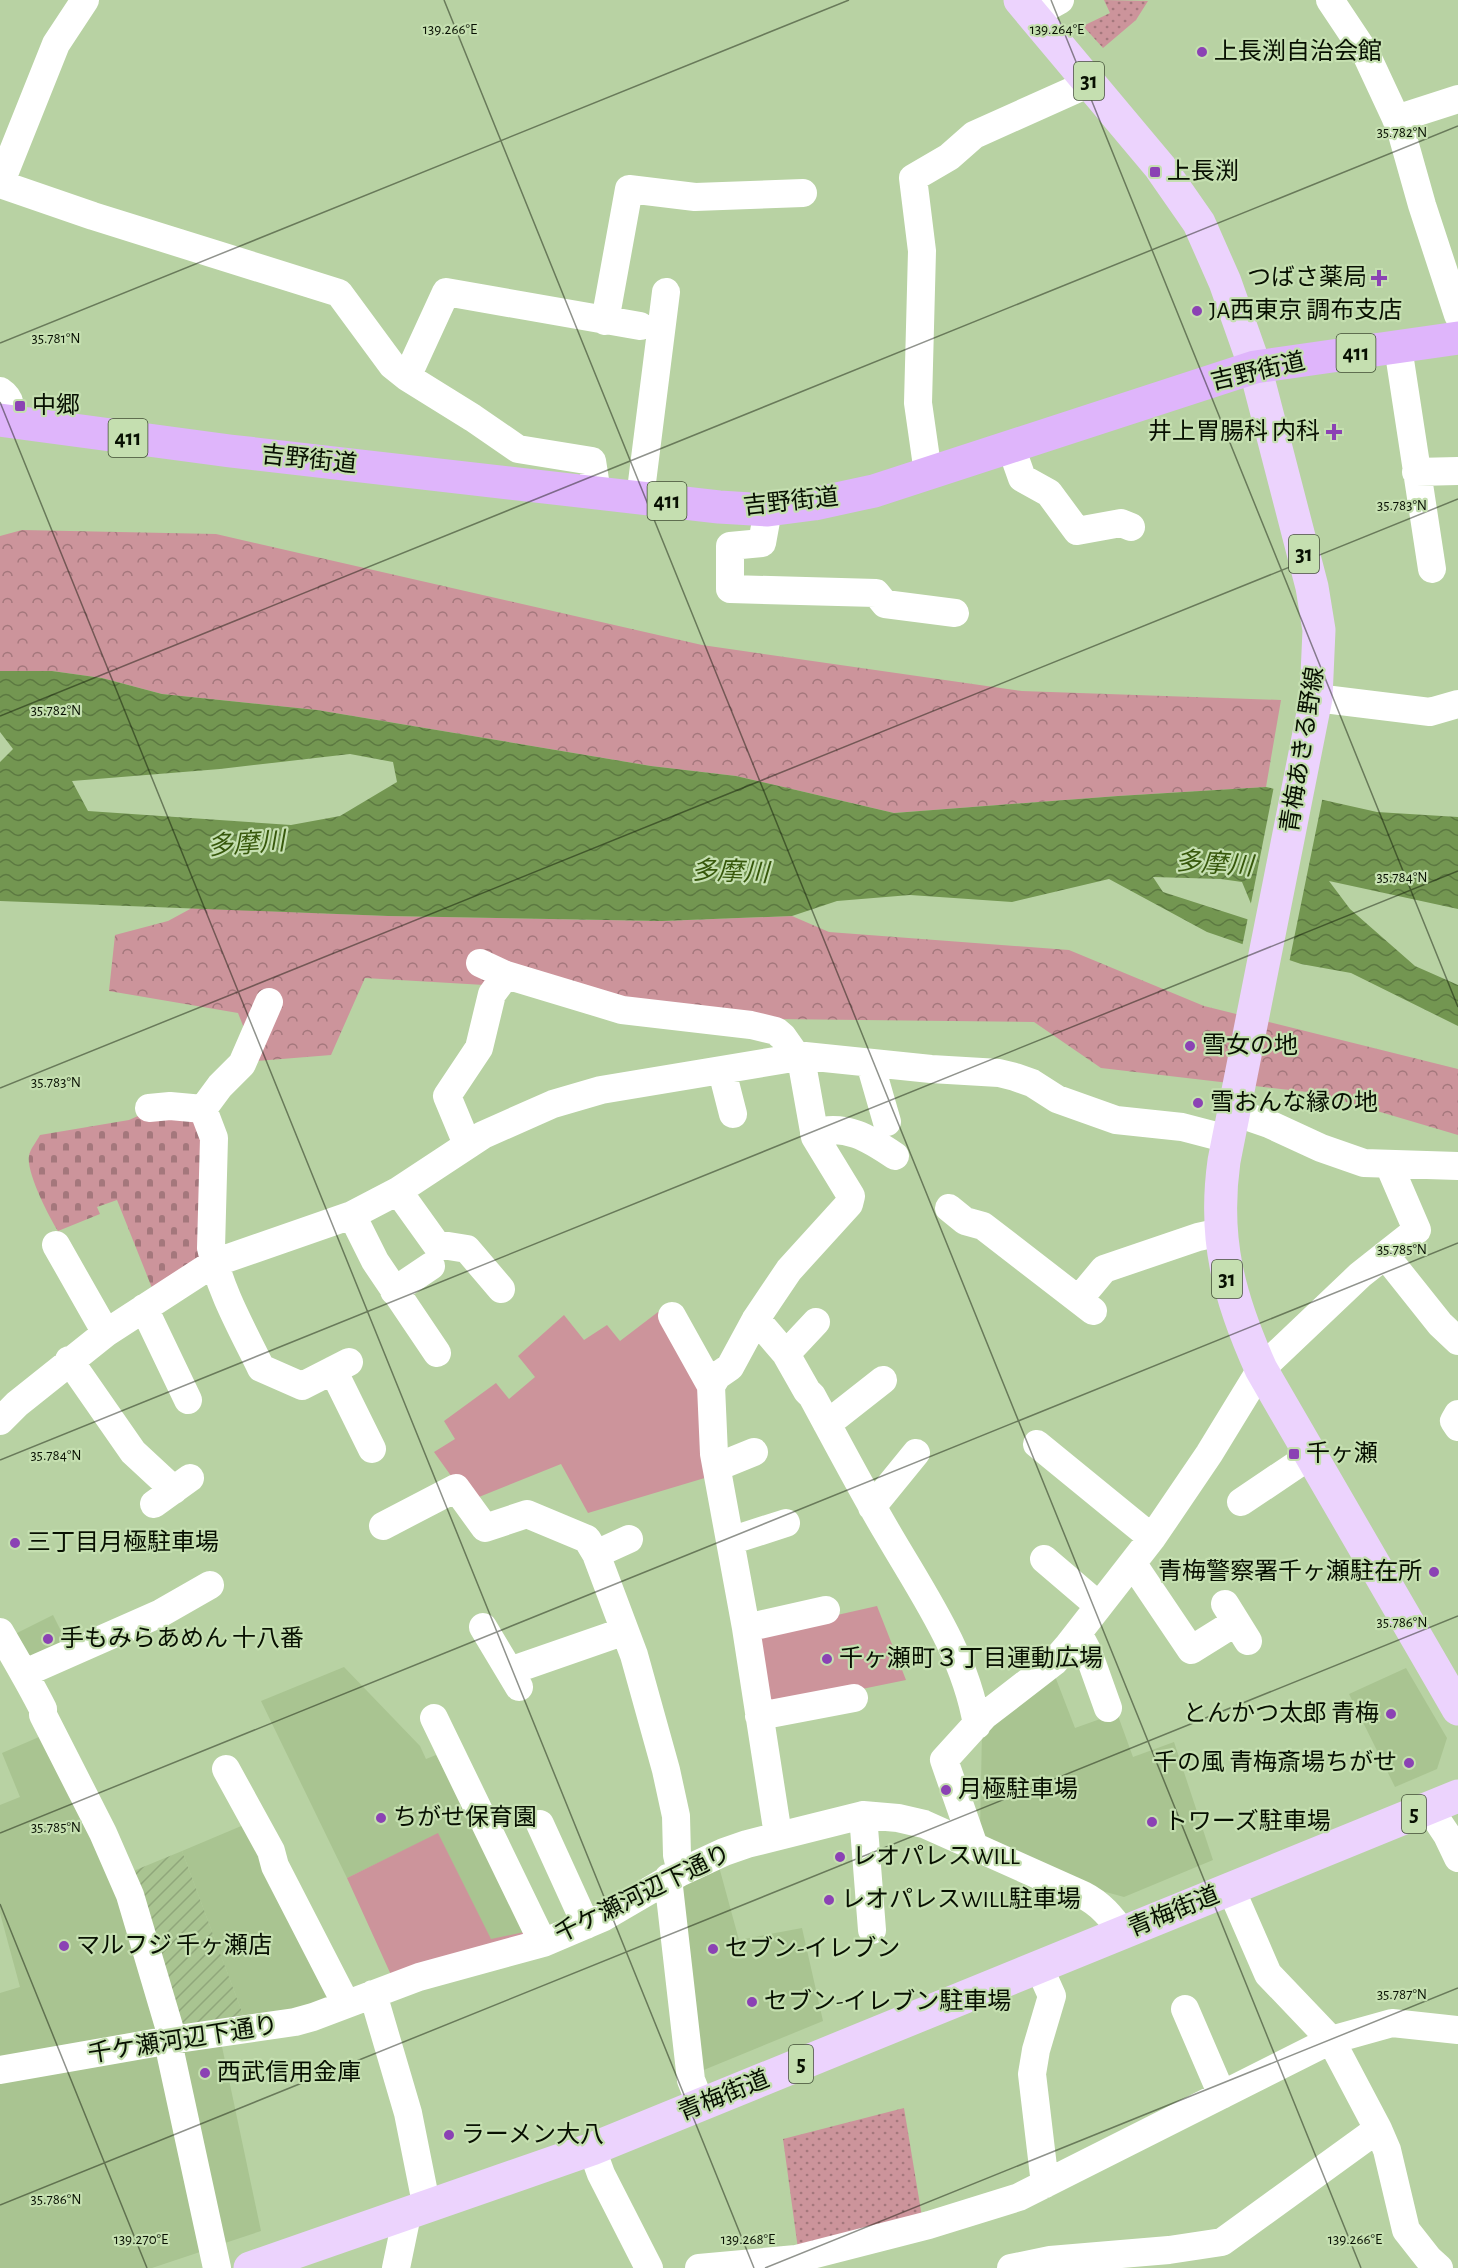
<svg xmlns="http://www.w3.org/2000/svg" width="1458" height="2268" viewBox="0 0 1458 2268" font-family="'Alegreya Sans','Noto Sans JP',sans-serif">
  <style>
    .built { fill: #a9c491 }
    .industrial { fill: url(#industrial-furrows) }
    .grass { fill: #cc949b }
    .forest { fill: url(#forest-crowns) }
    .cemetery { fill: url(#cemetery-stones) }
    .park { fill: url(#park-dots) }
    .water { fill: url(#water-waves); fill-rule: evenodd }
    .pier { fill: #b8d2a3 }
    .lines { fill: none; stroke-linecap: round; stroke-linejoin: round }
    .minor { stroke: #fff; stroke-width: 28 }
    .major { stroke: #ecd3fd; stroke-width: 33 }
    .highway { stroke: #dfb5fb; stroke-width: 33 }
    .ticks { fill: none; stroke: #081002; stroke-width: 1.5; stroke-opacity: 0.45 }
    .poi-dot { fill: #8b42b4; stroke: #c5dfb0; stroke-width: 2 }
    .labels { text-anchor: middle; dominant-baseline: central; stroke-width: 4.5; stroke-linejoin: round; paint-order: stroke }
    .shield { fill: #c5dfb0; stroke: #414e36; stroke-width: 1.5 }
    .shield-label { font-size: 22px; font-weight: bold; fill: #081002 }
    .poi-label { font-size: 24px; fill: #081002; stroke: #c5dfb0; text-anchor: start }
    .street-label { font-size: 24px; fill: #081002; stroke: #c5dfb0 }
    .water-label { font-size: 26px; font-style: italic; fill: #37580b; stroke: #c5dfb0 }
    .ticks-label { font-size: 15px; text-anchor: middle; fill: #081002; stroke: #c5dfb0; stroke-width: 4.5; stroke-linejoin: round; paint-order: stroke }
  </style>
  <defs>
    <pattern id="industrial-furrows" width="10" height="10" patternUnits="userSpaceOnUse" patternTransform="scale(1.5)"><rect width="10" height="10" fill="#a9c491"/><path d="M-1 1l2-2M0 10L10 0M9 11l2-2" fill="none" stroke="#90a77b"/></pattern>
    <pattern id="forest-crowns" width="20" height="18" patternUnits="userSpaceOnUse" patternTransform="scale(1.5)"><rect width="20" height="18" fill="#cc949b"/><path d="M2 6a3 3 0 1 1 6 0M12 15a3 3 0 1 1 6 0" fill="none" stroke="#a4777c"/></pattern>
    <pattern id="cemetery-stones" width="16" height="16" patternUnits="userSpaceOnUse" patternTransform="scale(1.5)"><rect width="16" height="16" fill="#cc949b"/><path d="M2 7V4a2 2 0 0 1 4 0v3zM10 15v-3a2 2 0 0 1 4 0v3z" fill="#a4777c"/></pattern>
    <pattern id="park-dots" width="8" height="8" patternUnits="userSpaceOnUse" patternTransform="scale(1.5)"><rect width="8" height="8" fill="#cc949b"/><path d="M2 2h.1M6 6h.1" fill="none" stroke="#a4777c" stroke-width="1.8" stroke-linecap="round"/></pattern>
    <pattern id="water-waves" width="16" height="10" patternUnits="userSpaceOnUse" patternTransform="scale(1.5)"><rect width="16" height="10" fill="#739651"/><path d="M0 5q4-4 8 0t8 0" fill="none" stroke="#5c7941"/></pattern>
  </defs>
  <rect width="100%" height="100%" fill="#b8d2a3"/>
  <path class="built" d="M53,1615L68,1645L34,1660L9,1637Z
    M344,1667L420,1746L426,1759L436,1755L529,1931L494,1946L438,1834L347,1878L261,1701Z
    M1406,1668L1447,1738L1437,1769L1395,1787L1349,1694Z
    M1053,1671L1075,1728L1117,1713L1133,1757L1174,1742L1213,1860L1124,1897L1084,1886L980,1833L982,1732Z
    M39,1737L99,1834L161,2027L0,2058V1993L20,1987L0,1913V1805L20,1797L2,1753Z
    M246,1824L330,2000L245,2020L182,1851Z
    M718,1863L739,1940L802,1928L823,2021L694,2074L673,1886Z
    M221,2042L261,2231L219,2245L182,2047Z
    M161,2051L206,2250L152,2268H0V2079Z"/>
  <path class="industrial" d="M182,1851L245,2020L186,2029L175,2022L126,1874Z"/>
  <path class="grass" d="M658,1312L665,1314L700,1388L708,1477L588,1513L561,1464L469,1501L434,1452L455,1439L444,1421L496,1383L509,1399L535,1377L518,1356L564,1315L584,1340L607,1325L620,1341Z
    M877,1606L906,1680L764,1709L757,1633Z
    M438,1833L491,1939L529,1931L524,1939L392,1977L347,1878Z"/>
  <path class="forest" d="M22,530L216,534L702,645L1022,691L1281,700L1266,787L1118,796L894,813L736,776L651,766L317,710L162,694L102,678L52,671H0V536Z
    M192,908L388,916L662,921L792,916L829,932L1069,950L1204,1006L1458,1069V1135L1316,1093L1101,1068L1034,1022L773,1019L569,990L365,978L331,1055L257,1061L238,1013L109,991L115,935L168,921Z"/>
  <path class="cemetery" d="M147,1112L191,1114L207,1137L206,1259L154,1293L117,1200L97,1207L100,1214L58,1231C49,1217 26,1172 29,1156C30,1149 37,1141 40,1135L129,1120Z"/>
  <path class="park" d="M1104,0L1148,1L1136,20L1103,48L1083,26L1110,13Z
    M904,2108L922,2217L798,2249L783,2139Z"/>
  <path class="water" d="M0,671H52L102,678L162,694L317,710L651,766L736,776L894,813L1118,796L1266,787L1377,812L1458,817V909L1329,881L1350,909L1415,966L1458,985V1026L1351,973L1301,964L1207,932L1109,879L1012,902L910,895L837,901L792,916L662,921L388,916L0,901V762L13,749L0,732ZM350,754L393,762L397,782L340,816L291,825L88,811L72,781L220,769ZM1153,877L1221,879L1242,882L1259,923L1163,892Z"/>
  <path class="pier" d="M1274,786L1323,796L1289,963L1242,947L1248,917L1254,919L1250,908Z"/>
  <g class="lines">
    <path class="minor" d="M1330,0L1366,54L1400,127L1422,205L1458,315
      M1033,15L1060,0
      M1396,119L1458,99
      M0,184L93,216L339,293L392,365L407,377L473,418L518,449L592,461L597,493
      M0,184L56,44L85,0
      M605,321L629,189L695,197L803,193
      M1398,347L1432,569
      M407,377L446,292L640,326
      M0,391C12,399 11,408 9,421
      M1011,447L1022,478L1049,493L1077,531L1121,523L1131,527
      M1416,472L1458,471
      M928,473L918,403L922,251L913,178L949,157L974,135L1090,83
      M640,498L666,292
      M768,510L762,543L730,546V589L876,593L885,604L955,613
      M1316,698L1430,712L1458,704
      M480,963L506,975L622,1010L751,1025L776,1031L783,1037L802,1064L815,1137L851,1196L849,1204L789,1270L756,1319L730,1367L717,1376L711,1386L714,1454L746,1628L778,1835
      M870,1063L887,1122
      M722,1071L733,1114
      M149,1108L170,1106L203,1109L214,1138L211,1248C220,1291 242,1329 261,1368L302,1386L349,1362
      M203,1109L220,1086L242,1064L269,1002
      M1234,1112L1269,1124L1321,1148L1364,1163L1458,1166
      M814,1133C845,1123 870,1139 895,1156
      M467,1144L447,1096L479,1048L492,994L506,975
      M398,1191L436,1244L467,1249L501,1289
      M949,1208L965,1221L983,1226L1093,1311
      M352,1215L375,1261L437,1353
      M56,1245L106,1333
      M1385,1255L1440,1324L1458,1341
      M394,1291L431,1266
      M1079,1299L1104,1269L1198,1237L1221,1232
      M144,1308L188,1400
      M672,1316L711,1386
      M756,1319L786,1354L807,1391L812,1396C837,1442 861,1488 887,1532C923,1594 965,1653 977,1725
      M786,1354L816,1322
      M69,1360L133,1452L174,1490
      M333,1370L372,1449
      M1458,1414L1454,1421L1458,1427
      M0,1421L17,1404L106,1333L214,1263L352,1215L398,1191L483,1135L553,1104L601,1090L805,1056L931,1069L999,1073L1015,1077L1032,1083L1057,1099L1116,1120L1182,1127L1228,1139
      M827,1424L883,1380
      M1037,1444L1152,1538
      M717,1467L754,1452
      M1241,1502L1311,1455
      M154,1504L190,1478
      M872,1507L916,1453
      M383,1526L456,1488L485,1528L527,1514L587,1539L596,1554L634,1655L666,1770L676,1816L677,1855L681,1872
      M730,1541L786,1523
      M596,1554L629,1539
      M1044,1559L1099,1606
      M1133,1564L1191,1650L1236,1622
      M1225,1604L1248,1641
      M483,1627L519,1687
      M746,1628L826,1610
      M0,1632C15,1658 30,1683 43,1709V1715L103,1833L130,1895L170,2030L171,2056L217,2268
      M1078,1633L1088,1652L1108,1708
      M510,1671L625,1631
      M25,1673L161,1613L210,1585
      M759,1716L854,1698
      M434,1718L543,1943
      M226,1769L271,1851L275,1866L346,2004
      M1429,1808L1447,1835L1458,1858
      M863,1815L872,1930
      M540,1824L586,1925
      M974,1846L944,1760L984,1716L1054,1662L1067,1647L1152,1538L1209,1454L1261,1369L1360,1275L1417,1230L1389,1165
      M668,1878L691,2080L701,2105
      M1039,1967L1052,1996L1036,2050L1032,2074L1045,2184
      M373,1994L408,2113L427,2208
      M1185,2009L1222,2095
      M0,2070L171,2040L295,2022L313,2017L419,1977L543,1943L604,1917L681,1872L724,1852L747,1844L863,1815L898,1818L924,1824L1083,1895C1101,1904 1111,1917 1123,1933
      M1378,2129L1387,2150L1406,2230L1428,2258L1439,2268
      M592,2149L601,2174L649,2268
      M396,2268L407,2215
      M699,2268L796,2259L929,2225L1019,2197L1331,2040L1392,2023L1458,2030
      M1011,2268L1050,2260L1169,2250L1222,2242L1378,2129L1331,2040L1268,1974L1231,1889"/>
    <path class="major" d="M1020,0L1160,167L1199,223L1225,282L1255,367L1312,587L1319,630L1316,698L1224,1161C1213,1239 1229,1298 1261,1369L1458,1709
      M250,2268L592,2149L1458,1796"/>
    <path class="highway" d="M0,420L230,451L719,507L768,510L814,504L874,491L1255,367L1458,338"/>
  </g>
  <path class="ticks" d="M444,0L1361,2268M1051,0L1458,1007M0,343L849,0M0,402L754,2268M0,716L1458,126M0,1088L1458,499M0,1460L1458,871M0,1833L1458,1243M0,1904L147,2268M0,2205L1458,1616M765,2268L1458,1988"/>
  <g class="poi-dot">
    <circle cx="1202" cy="52" r="6"/>
    <rect x="1149" y="166" width="12" height="12" rx="3"/>
    <path d="M1376 269h6v6h6v6h-6v6h-6v-6h-6v-6h6z"/>
    <circle cx="1197" cy="311" r="6"/>
    <rect x="14" y="400" width="12" height="12" rx="3"/>
    <path d="M1331 423h6v6h6v6h-6v6h-6v-6h-6v-6h6z"/>
    <circle cx="1190" cy="1046" r="6"/>
    <circle cx="1198" cy="1103" r="6"/>
    <rect x="1288" y="1448" width="12" height="12" rx="3"/>
    <circle cx="15" cy="1543" r="6"/>
    <circle cx="1434" cy="1572" r="6"/>
    <circle cx="48" cy="1639" r="6"/>
    <circle cx="827" cy="1659" r="6"/>
    <circle cx="1391" cy="1714" r="6"/>
    <circle cx="1409" cy="1763" r="6"/>
    <circle cx="946" cy="1790" r="6"/>
    <circle cx="381" cy="1818" r="6"/>
    <circle cx="1152" cy="1822" r="6"/>
    <circle cx="840" cy="1857" r="6"/>
    <circle cx="829" cy="1900" r="6"/>
    <circle cx="64" cy="1946" r="6"/>
    <circle cx="713" cy="1949" r="6"/>
    <circle cx="752" cy="2002" r="6"/>
    <circle cx="205" cy="2073" r="6"/>
    <circle cx="449" cy="2135" r="6"/>
  </g>
  <g class="labels">
    <g class="shield">
      <rect x="1074" y="62" width="30" height="38" rx="4.5"/>
      <rect x="1336.5" y="334" width="39" height="38" rx="4.5"/>
      <rect x="108.5" y="419" width="39" height="38" rx="4.5"/>
      <rect x="647.5" y="482" width="39" height="38" rx="4.5"/>
      <rect x="1289" y="535" width="30" height="38" rx="4.5"/>
      <rect x="1212" y="1260" width="30" height="38" rx="4.5"/>
      <rect x="1402" y="1795" width="24" height="38" rx="4.5"/>
      <rect x="789" y="2045" width="24" height="38" rx="4.5"/>
    </g>
    <g class="shield-label">
      <text x="1089" y="81">31</text>
      <text x="1356" y="353">411</text>
      <text x="128" y="438">411</text>
      <text x="667" y="501">411</text>
      <text x="1304" y="554">31</text>
      <text x="1227" y="1279">31</text>
      <text x="1414" y="1814">5</text>
      <text x="801" y="2064">5</text>
    </g>
    <g class="poi-label">
      <text x="1214" y="52">上長渕自治会館</text>
      <text x="1167" y="172">上長渕</text>
      <text x="1367" y="278" text-anchor="end">つばさ薬局</text>
      <text x="1209" y="311">JA西東京 調布支店</text>
      <text x="32" y="406">中郷</text>
      <text x="1320" y="432" text-anchor="end">井上胃腸科 内科</text>
      <text x="1202" y="1046">雪女の地</text>
      <text x="1210" y="1103">雪おんな縁の地</text>
      <text x="1306" y="1454">千ヶ瀬</text>
      <text x="27" y="1543">三丁目月極駐車場</text>
      <text x="1422" y="1572" text-anchor="end">青梅警察署千ヶ瀬駐在所</text>
      <text x="60" y="1639">手もみらあめん 十八番</text>
      <text x="839" y="1659">千ヶ瀬町３丁目運動広場</text>
      <text x="1379" y="1714" text-anchor="end">とんかつ太郎 青梅</text>
      <text x="1397" y="1763" text-anchor="end">千の風 青梅斎場ちがせ</text>
      <text x="958" y="1790">月極駐車場</text>
      <text x="393" y="1818">ちがせ保育園</text>
      <text x="1164" y="1822">トワーズ駐車場</text>
      <text x="852" y="1857">レオパレスWILL</text>
      <text x="841" y="1900">レオパレスWILL駐車場</text>
      <text x="76" y="1946">マルフジ 千ヶ瀬店</text>
      <text x="725" y="1949">セブン-イレブン</text>
      <text x="764" y="2002">セブン-イレブン駐車場</text>
      <text x="217" y="2073">西武信用金庫</text>
      <text x="461" y="2135">ラーメン大八</text>
    </g>
    <g class="street-label">
      <text transform="translate(1258 372) rotate(-13)">吉野街道</text>
      <text transform="translate(309 460) rotate(6)">吉野街道</text>
      <text transform="translate(791 502) rotate(-6)">吉野街道</text>
      <text transform="translate(1303 750) rotate(-81)">青梅あきる野線</text>
      <text transform="translate(643 1894) rotate(-26)">千ケ瀬河辺下通り</text>
      <text transform="translate(1174 1912) rotate(-22)">青梅街道</text>
      <text transform="translate(183 2040) rotate(-9)">千ケ瀬河辺下通り</text>
      <text transform="translate(724 2096) rotate(-22)">青梅街道</text>
    </g>
    <g class="water-label">
      <text transform="translate(246 844) rotate(-4)">多摩川</text>
      <text transform="translate(1214 864) rotate(4)">多摩川</text>
      <text transform="translate(730 872) rotate(2)">多摩川</text>
    </g>
  </g>
  <g class="ticks-label">
    <text x="450" y="34">139.266°E</text>
    <text x="1057" y="34">139.264°E</text>
    <text x="1402" y="137">35.782°N</text>
    <text x="56" y="343">35.781°N</text>
    <text x="1402" y="510">35.783°N</text>
    <text x="56" y="715">35.782°N</text>
    <text x="1402" y="882">35.784°N</text>
    <text x="56" y="1087">35.783°N</text>
    <text x="1402" y="1254">35.785°N</text>
    <text x="56" y="1460">35.784°N</text>
    <text x="1402" y="1627">35.786°N</text>
    <text x="56" y="1832">35.785°N</text>
    <text x="1402" y="1999">35.787°N</text>
    <text x="56" y="2204">35.786°N</text>
    <text x="141" y="2244">139.270°E</text>
    <text x="748" y="2244">139.268°E</text>
    <text x="1355" y="2244">139.266°E</text>
  </g>
</svg>
